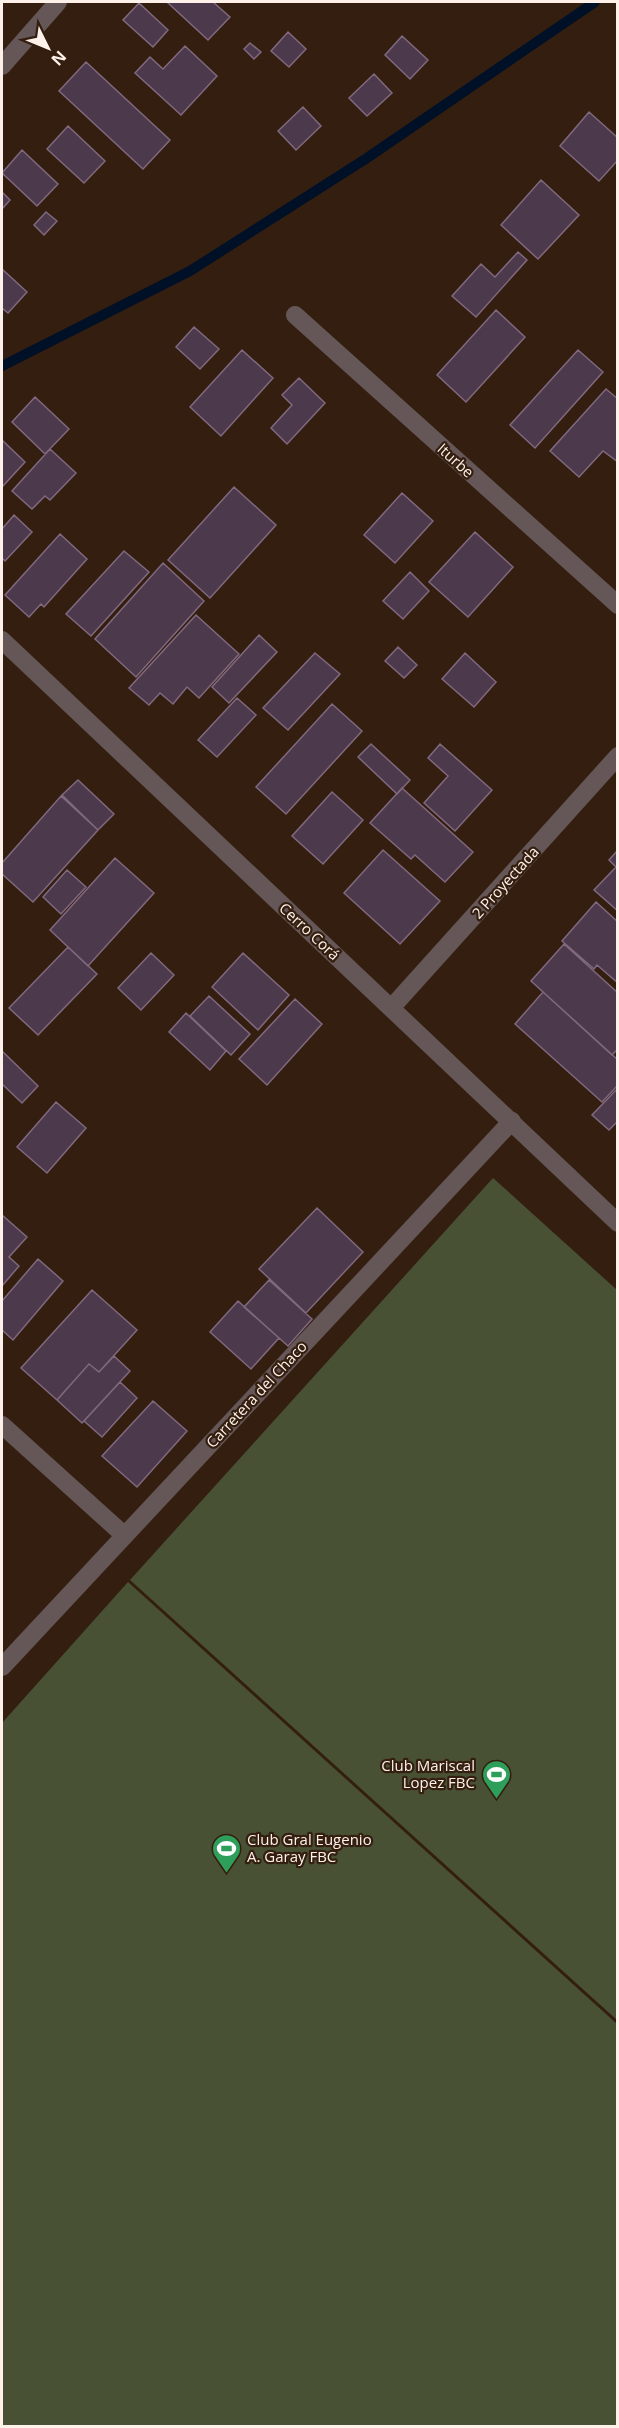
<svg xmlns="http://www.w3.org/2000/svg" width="619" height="2428" viewBox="0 0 619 2428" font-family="'Open Sans',sans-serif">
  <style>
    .green { fill: #495135 }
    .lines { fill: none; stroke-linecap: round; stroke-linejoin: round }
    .stream { stroke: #001026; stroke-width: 10 }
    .building { fill: #4d394c; stroke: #80697f; stroke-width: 1.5 }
    .minor { stroke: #655757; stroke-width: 18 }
    .tertiary { stroke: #655757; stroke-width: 18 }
    .labels { text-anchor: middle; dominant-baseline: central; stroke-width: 4.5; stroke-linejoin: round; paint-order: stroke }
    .street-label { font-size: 15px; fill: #fdf1e9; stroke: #341e0f }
    .poi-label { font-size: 15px; fill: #fdf1e9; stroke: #341e0f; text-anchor: end }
  </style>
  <rect width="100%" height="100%" fill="#341e0f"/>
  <path class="green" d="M493,1178L617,1290V2020L130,1580Z
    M128,1582L617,2024V2426H2V1723Z"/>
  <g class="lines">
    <path class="stream" d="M2,366L190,271L367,158L595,2"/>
  </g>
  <path class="building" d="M167,2H213L230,17L208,40Z
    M139,3L168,30L153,47L123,20Z
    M288,32L306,49L289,67L271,51Z
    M402,36L428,60L410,79L385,55Z
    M250,43L261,52L254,59L244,49Z
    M185,46L217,76L181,115L135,73L150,57L163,69Z
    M86,62L170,140L143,169L59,91Z
    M374,74L392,93L367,116L349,98Z
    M303,107L321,126L296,150L278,131Z
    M589,112L618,138V160L599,181L560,146Z
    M68,126L105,161L84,183L47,149Z
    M22,150L58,184L37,206L2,173Z
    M541,180L579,215L538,259L501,225Z
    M2,192L10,200L2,209Z
    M46,212L57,221L44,235L34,225Z
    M518,252L527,260L476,317L452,296L481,264L495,277Z
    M2,269L27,292L8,313L2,308Z
    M496,310L525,337L466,402L437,375Z
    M194,327L219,349L200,369L176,347Z
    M242,350L273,378L221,436L190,407Z
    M578,350L603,372L535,448L510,425Z
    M299,378L325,403L287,444L271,428L292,405L282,395Z
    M606,389L618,399V462L603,451L579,477L550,451Z
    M35,397L69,429L45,454L12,422Z
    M3,441L25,462L2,487V443Z
    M50,449L76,473L50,500L45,496L32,509L12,491Z
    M234,487L276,525L210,598L168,560Z
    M402,493L433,521L395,563L364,535Z
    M14,515L32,532L5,561L2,558V529Z
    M475,532L513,567L468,617L429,582Z
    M60,534L87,559L44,607L41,604L29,617L5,595Z
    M124,551L149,572L91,636L66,614Z
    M163,563L204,601L136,677L95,639Z
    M410,572L429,591L403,619L383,601Z
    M196,615L239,654L199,698L187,687L173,704L160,693L149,705L129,688Z
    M259,635L277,652L229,703L212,687Z
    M398,647L417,665L404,678L385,661Z
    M315,653L340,674L288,730L263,708Z
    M465,653L496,682L474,707L442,679Z
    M237,698L256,715L217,757L198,740Z
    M332,704L362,731L286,814L256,787Z
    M371,744L410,780L397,794L358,757Z
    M440,744L492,790L455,831L424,803L448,776L428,758Z
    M78,780L114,814L98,830L62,795Z
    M402,788L473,852L445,882L415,855L411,859L370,823Z
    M332,792L363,820L323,864L292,836Z
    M61,796L98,830L33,902L2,874V863Z
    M383,850L440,901L400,944L344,893Z
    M618,850V911L594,890L616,867L609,860Z
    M115,858L154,893L88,966L50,930Z
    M67,870L86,887L61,914L43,897Z
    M596,902L618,922V983L597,965L594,969L562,941Z
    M564,944L618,993V1049L612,1055L531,981Z
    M68,947L97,974L38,1035L9,1008Z
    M151,953L174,975L141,1010L118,988Z
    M243,953L289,995L258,1030L212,987Z
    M543,992L618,1060V1085L602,1102L515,1024Z
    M209,996L250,1034L231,1055L190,1016Z
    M295,999L322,1024L267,1085L239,1059Z
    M186,1013L226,1051L210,1070L169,1032Z
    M2,1051L38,1086L22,1103L2,1084Z
    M618,1088V1121L609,1130L592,1115Z
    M56,1102L86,1128L47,1173L17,1147Z
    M317,1208L363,1252L306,1313L259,1269Z
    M2,1215L27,1237L9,1257L19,1266L2,1286Z
    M38,1259L63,1281L13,1340L2,1330V1301Z
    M269,1280L312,1319L288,1346L244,1307Z
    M92,1290L137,1330L99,1372L89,1364L57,1400L21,1368Z
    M238,1301L279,1338L251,1369L210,1332Z
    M114,1356L130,1371L82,1423L57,1400L89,1364L99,1372Z
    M120,1382L137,1398L102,1437L84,1421Z
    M153,1401L187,1431L137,1487L102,1456Z"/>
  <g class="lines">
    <path class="minor" d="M2,66L58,2
      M295,315L618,605
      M392,1007L618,756
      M2,1425L124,1535
      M2,1667L512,1121"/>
    <path class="tertiary" d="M2,640L618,1223"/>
  </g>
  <defs>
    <symbol id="stadium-pin" viewBox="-11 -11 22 30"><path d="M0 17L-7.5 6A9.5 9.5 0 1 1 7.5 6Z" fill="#2e9e5b" stroke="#341e0f"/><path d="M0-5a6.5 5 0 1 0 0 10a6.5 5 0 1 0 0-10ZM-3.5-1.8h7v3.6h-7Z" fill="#fff"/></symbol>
  </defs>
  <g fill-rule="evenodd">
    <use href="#stadium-pin" x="480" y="1758" width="33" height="45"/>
    <use href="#stadium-pin" x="210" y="1832" width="33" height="45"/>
  </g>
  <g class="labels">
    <g class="street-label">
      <text transform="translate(456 460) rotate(42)">Iturbe</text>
      <text transform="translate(505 882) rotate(-48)">2 Proyectada</text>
      <text transform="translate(310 931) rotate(43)">Cerro Corá</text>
      <text transform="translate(256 1394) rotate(-47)">Carretera del Chaco</text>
    </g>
    <g class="poi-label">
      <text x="475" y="1765">Club Mariscal<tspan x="475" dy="17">Lopez FBC</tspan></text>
      <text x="247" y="1839" text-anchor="start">Club Gral Eugenio<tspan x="247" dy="17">A. Garay FBC</tspan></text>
    </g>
  </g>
  <rect width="619" height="2428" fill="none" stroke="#fdf1e9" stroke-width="6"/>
  <g transform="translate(48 48) rotate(133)" stroke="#341e0f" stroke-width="4.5" paint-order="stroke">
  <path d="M0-4.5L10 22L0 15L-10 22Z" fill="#fdf1e9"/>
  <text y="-9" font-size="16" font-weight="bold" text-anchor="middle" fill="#fdf1e9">N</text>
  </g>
</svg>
